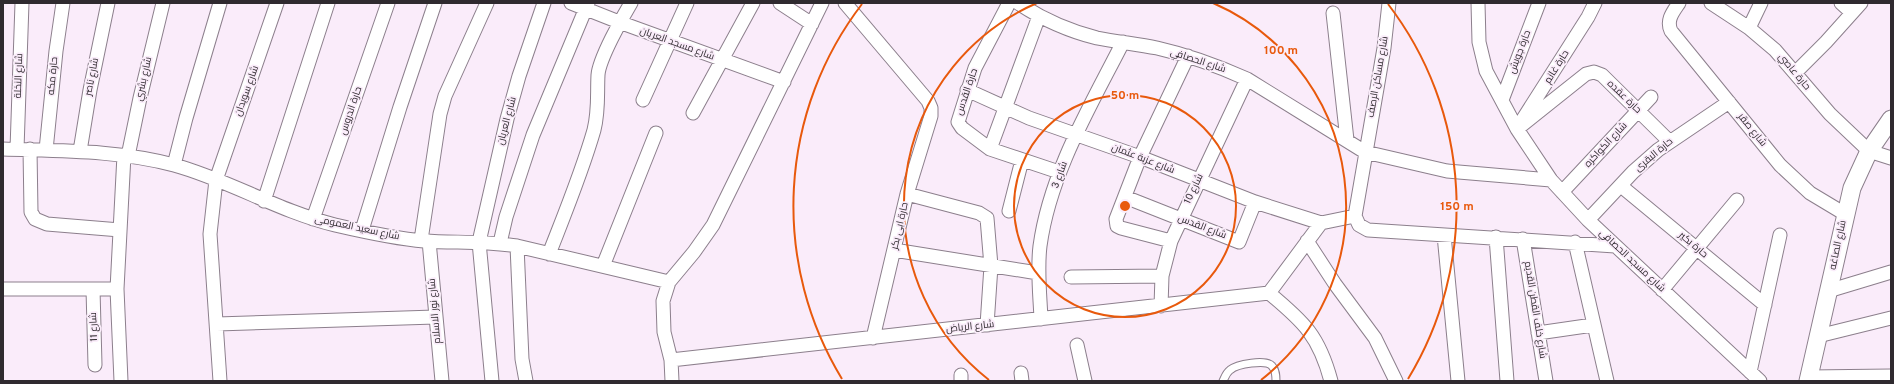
<svg xmlns="http://www.w3.org/2000/svg" width="1894" height="384" viewBox="0 0 1894 384" font-family="Overpass,Cairo,sans-serif">
  <style>
    .lines { fill: none; stroke-linecap: round; stroke-linejoin: round }
    .service-casing { stroke: #8c7f8c; stroke-width: 9 }
    .minor-casing { stroke: #8c7f8c; stroke-width: 15 }
    .tertiary-casing { stroke: #8c7f8c; stroke-width: 19 }
    .service { stroke: #fff; stroke-width: 7 }
    .minor { stroke: #fff; stroke-width: 13 }
    .tertiary { stroke: #fff; stroke-width: 17 }
    .ring { fill: none; stroke: #e8590c; stroke-width: 2 }
    .labels { text-anchor: middle; dominant-baseline: central; stroke-width: 3.5; stroke-linejoin: round; paint-order: stroke }
    .street-label { font-size: 10px; fill: #2f2a2f; stroke: #faecfa }
    .centre { fill: #e8590c; stroke: #faecfa; stroke-width: 2 }
    .ring-label { font-size: 12px; text-anchor: middle; font-weight: bold; fill: #e8590c; stroke: #faecfa; stroke-width: 3.5; stroke-linejoin: round; paint-order: stroke }
  </style>
  <rect width="100%" height="100%" fill="#faecfa"/>
  <g class="lines">
    <defs>
      <path id="service" d="M1223,381C1225,377 1226,373 1230,370C1237,364 1266,359 1272,366C1276,370 1276,376 1276,381"/>
      <path id="minor" d="M571,3L619,22L784,82
        M780,3L812,24
        M845,3L928,101L931,108V116L907,194L873,338
        M1009,3L975,68L958,122L962,128L990,149L1059,172
        M1018,3C1042,19 1069,31 1097,38C1117,42 1137,44 1157,48C1188,55 1218,66 1247,79L1365,152L1447,171L1551,180
        M1389,3L1384,48L1355,216L1359,225L1368,230L1615,246
        M1478,3L1479,42L1486,71L1517,129L1551,180L1588,220L1760,381
        M1679,3C1673,12 1666,20 1671,31L1780,165L1810,193L1845,214
        M1711,3L1749,28L1775,50L1830,114L1869,151L1891,158
        M1841,3L1852,13
        M1333,13L1347,140
        M1749,28L1761,3
        M1795,73L1826,42L1861,3
        M967,90L1029,118L1140,157L1255,202L1321,223
        M643,100L687,3
        M1502,100L1539,3
        M693,113L753,3
        M1523,119L1588,17L1595,3
        M1517,129L1586,74L1594,72L1602,75L1669,141
        M3,149C60,151 118,150 174,165C229,180 278,211 335,225C361,231 397,239 424,241C455,243 486,241 517,246L669,282
        M17,149L22,3
        M30,149L31,212L35,219L47,224L120,230
        M990,149L1039,16
        M46,150L56,51L63,3
        M80,151L90,90L108,3
        M128,156L140,98L163,3
        M174,165L186,118L220,3
        M1621,186L1765,305
        M1562,192L1651,97
        M907,194L979,213L987,218L991,266L987,325
        M1125,197L1239,242L1255,202
        M264,201L328,3
        M1009,211L1022,160
        M313,219L388,3
        M1588,220L1633,172L1658,150L1729,102
        M362,230L400,107L435,3
        M1444,235L1458,381
        M1496,237L1507,381
        M1523,239L1546,381
        M421,240L440,114L445,96L487,3
        M429,241L442,381
        M1171,241L1121,228L1117,226L1116,219L1140,157L1188,56
        M1307,241L1335,284L1375,338L1396,381
        M1575,242L1607,381
        M500,243L506,217L533,135L588,3
        M517,246L522,359L526,381
        M894,250L1038,273
        M549,254C565,213 582,172 594,130C599,110 597,94 598,75C599,59 622,18 631,3
        M603,266L656,133
        M1071,277L1162,276
        M3,289H117
        M93,289L95,365
        M1662,290L1737,200
        M1828,291L1891,272
        M1269,293L1321,223L1355,216
        M1269,293C1304,322 1319,336 1331,381
        M1161,306L1162,276L1171,241L1247,79
        M1041,319C1040,295 1037,270 1040,246C1050,173 1090,107 1123,42
        M217,324L435,317
        M1538,333L1593,325
        M1818,336L1891,318
        M1077,345L1085,381
        M671,360L1269,293
        M1750,372L1780,235
        M1021,373L1022,381
        M961,375V381
        M1809,377L1891,376
        M121,381L117,289L124,155
        M220,381L210,234L216,180L277,3
        M492,381L479,242L507,119L519,76L544,3
        M672,381L671,360L664,332L663,301L669,282L694,252L713,225L822,3"/>
      <path id="tertiary" d="M1808,381L1852,188L1869,151L1891,119"/>
    </defs>
    <use href="#service" class="service-casing"/>
    <use href="#minor" class="minor-casing"/>
    <use href="#tertiary" class="tertiary-casing"/>
    <use href="#service" class="service"/>
    <use href="#minor" class="minor"/>
    <use href="#tertiary" class="tertiary"/>
  </g>
  <g class="ring">
    <circle cx="1125" cy="206" r="111"/>
    <path d="M989 380A221 221 0 0 1 1037 3M1213 3A221 221 0 0 1 1261 380"/>
    <path d="M842 379A332 332 0 0 1 862 4M1388 4A332 332 0 0 1 1408 379"/>
  </g>
  <g class="labels">
    <g class="street-label">
      <text transform="translate(677 44) rotate(20)">شارع مسجد العريان</text>
      <text transform="translate(1520 52) rotate(-69)">حارة جويش</text>
      <text transform="translate(1198 61) rotate(18)">شارع الحصافي</text>
      <text transform="translate(1557 67) rotate(-58)">حارة غانم</text>
      <text transform="translate(1794 72) rotate(50)">حارة عاصي</text>
      <text transform="translate(19 76) rotate(-88)">شارع النخلة</text>
      <text transform="translate(53 76) rotate(-85)">حارة مكه</text>
      <text transform="translate(92 77) rotate(-79)">شارع ناصر</text>
      <text transform="translate(1378 77) rotate(-80)">شارع مساكن الرصف</text>
      <text transform="translate(144 79) rotate(-77)">شارع بشري</text>
      <text transform="translate(247 91) rotate(-70)">شارع سويدان</text>
      <text transform="translate(967 92) rotate(-71)">حارة القدس</text>
      <text transform="translate(1624 97) rotate(44)">حارة عقده</text>
      <text transform="translate(351 111) rotate(-71)">حارة اندروس</text>
      <text transform="translate(507 121) rotate(-75)">شارع العريان</text>
      <text transform="translate(1752 130) rotate(51)">شارع صقر</text>
      <text transform="translate(1606 145) rotate(-47)">شارع الكواكره</text>
      <text transform="translate(1654 155) rotate(-40)">حارة البقرى</text>
      <text transform="translate(1143 159) rotate(21)">شارع عزبة عثمان</text>
      <text transform="translate(1060 175) rotate(-70)">شارع 3</text>
      <text transform="translate(1194 189) rotate(-65)">شارع 10</text>
      <text transform="translate(900 226) rotate(-77)">حارة ابى بكر</text>
      <text transform="translate(1202 227) rotate(21)">شارع القدس</text>
      <text transform="translate(357 228) rotate(12)">شارع سعيد العمومى</text>
      <text transform="translate(1693 245) rotate(40)">حارة بكير</text>
      <text transform="translate(1838 245) rotate(-78)">شارع الصاغه</text>
      <text transform="translate(1632 261) rotate(43)">شارع مسجد الحصافي</text>
      <text transform="translate(1535 310) rotate(81)">شارع خلف القطن القديم</text>
      <text transform="translate(435 311) rotate(-95)">شارع نور الاسلام</text>
      <text transform="translate(94 327) rotate(-92)">شارع 11</text>
      <text transform="translate(970 327) rotate(-6)">شارع الرياض</text>
    </g>
  </g>
  <circle cx="1125" cy="206" r="6" class="centre"/>
  <g class="ring-label">
    <text x="1281" y="54">100 m</text>
    <text x="1125" y="99">50 m</text>
    <text x="1457" y="210">150 m</text>
  </g>
  <rect width="1894" height="384" fill="none" stroke="#2f2a2f" stroke-width="8"/>
</svg>
